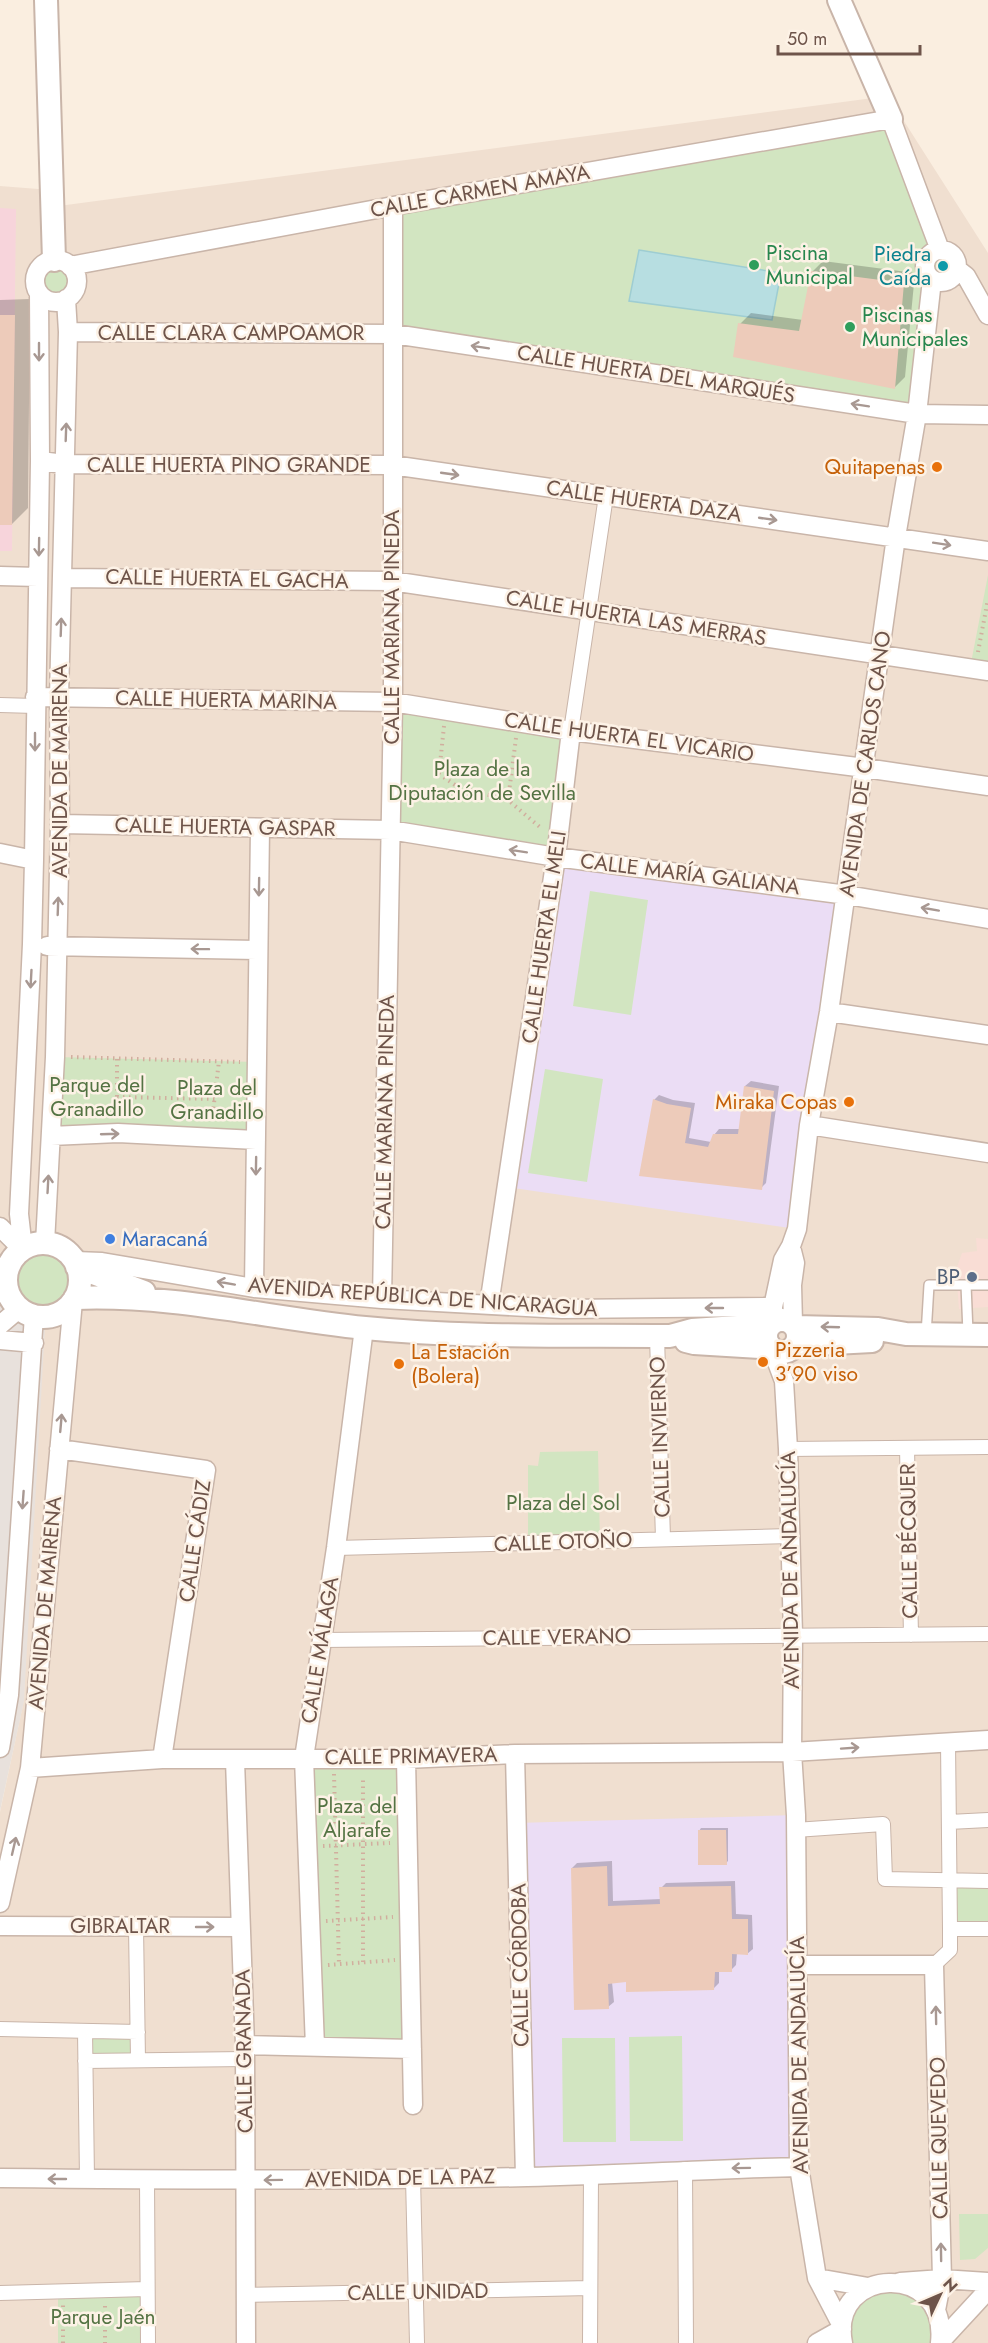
<svg xmlns="http://www.w3.org/2000/svg" width="988" height="2343" viewBox="0 0 988 2343" font-family="Jost,sans-serif">
  <style>
    .residential { fill: #f0dfd0 }
    .commercial { fill: #f9ddd5 }
    .industrial { fill: #e8e1dc }
    .education { fill: #ebddf5 }
    .medical { fill: #f7d4db }
    .green { fill: #d2e5c1 }
    .water { fill: #b7dee1; stroke: #9ecdd2; stroke-width: 1.5 }
    .shadow { fill: #0003 }
    .building { fill: #edcbba }
    .lines { fill: none; stroke-linecap: round; stroke-linejoin: round }
    .service-casing { stroke: #c9b5a9; stroke-width: 12 }
    .pedestrian-casing { stroke: #c9b5a9; stroke-width: 16 }
    .minor-casing { stroke: #c9b5a9; stroke-width: 21 }
    .tertiary-casing { stroke: #c9b5a9; stroke-width: 26 }
    .path { stroke: #d1ae9e; stroke-width: 4; stroke-dasharray: 1.5 4.5; stroke-linecap: butt }
    .service { stroke: #fff; stroke-width: 9 }
    .pedestrian { stroke: #fff; stroke-width: 14 }
    .minor { stroke: #fff; stroke-width: 18 }
    .tertiary { stroke: #fff; stroke-width: 22 }
    .oneway { stroke: #a89892 }
    .leisure-dot { fill: #2e9e5b; stroke: #fdf2e6; stroke-width: 2 }
    .culture-dot { fill: #0f9aa8; stroke: #fdf2e6; stroke-width: 2 }
    .food-dot { fill: #e8710a; stroke: #fdf2e6; stroke-width: 2 }
    .shop-dot { fill: #3f7fe0; stroke: #fdf2e6; stroke-width: 2 }
    .service-dot { fill: #5c6f8a; stroke: #fdf2e6; stroke-width: 2 }
    .labels { text-anchor: middle; dominant-baseline: central; stroke-width: 5; stroke-linejoin: round; paint-order: stroke }
    .street-label { font-size: 21px; fill: #6e544a; stroke: #fdf2e6 }
    .leisure-label { font-size: 21px; fill: #27864d; stroke: #fdf2e6; text-anchor: start }
    .culture-label { font-size: 21px; fill: #0d838f; stroke: #fdf2e6; text-anchor: end }
    .food-label { font-size: 21px; fill: #c56008; stroke: #fdf2e6; text-anchor: end }
    .park-label { font-size: 21px; fill: #547343; stroke: #fdf2e6 }
    .shop-label { font-size: 21px; fill: #366cbe; stroke: #fdf2e6; text-anchor: start }
    .service-label { font-size: 21px; fill: #4e5e75; stroke: #fdf2e6; text-anchor: end }
  </style>
  <rect width="100%" height="100%" fill="#faeee0"/>
  <path class="residential" d="M888,96L988,253V2343H0V1812L24,1700L40,1267L0,1257V186L51,190V207Z"/>
  <path class="commercial" d="M976,1238L988,1239V1307L959,1309L956,1270L962,1253L977,1251Z"/>
  <path class="industrial" d="M0,1287L43,1306L45,1327L24,1701L0,1811Z"/>
  <path class="education" d="M556,857L847,895L797,1229L507,1187Z
    M796,1815L799,2167L525,2177L516,1823Z"/>
  <path class="medical" d="M0,208L16,209L12,551H0Z"/>
  <path class="green" d="M891,119L935,251C924,257 922,268 929,277L917,414L394,334L393,206Z
    M929 267a12 12 0 1 1 24 0a12 12 0 1 1-24 0Z
    M43 280a13 13 0 1 1 26 0a13 13 0 1 1-26 0Z
    M988,575V671L970,668Z
    M393,702L571,731L556,857L390,830Z
    M590,891L648,900L631,1015L573,1006Z
    M55,1057L257,1062L256,1140L51,1136Z
    M545,1069L603,1079L587,1182L528,1173Z
    M12 1279a31 31 0 1 1 62 0a31 31 0 1 1-62 0Z
    M598,1451L600,1541L528,1543V1465L538,1466L540,1452Z
    M304,1758L406,1759L412,2049L315,2047Z
    M988,1881V1929H950V1882Z
    M85,2031L138,2032V2060L85,2061Z
    M682,2036L683,2141H630L629,2037Z
    M562,2038H615L616,2142H563Z
    M959,2214H988V2248L975,2259L960,2260Z
    M147,2289L148,2343H58V2292Z
    M880,2289L910,2292L930,2312L933,2343H850C849,2308 852,2308 880,2289Z"/>
  <path class="water" d="M639,250L781,273L772,320L629,301Z"/>
  <path class="shadow" d="M823,261L915,273L905,377L894,388L740,324L751,313L803,320L812,272Z
    M30,299L28,508L12,524H0V300Z
    M751,1081L779,1086L766,1183L761,1188L640,1174L654,1100L659,1095L673,1100L695,1103L689,1138L711,1142L714,1135L719,1129H740L745,1086Z
    M701,1828H728V1861L726,1863L699,1831Z
    M612,1861L613,1901L661,1899V1888L666,1883L735,1881L736,1914L752,1915L753,1949L747,1954L737,1953L736,1965L731,1970H719V1983L714,1988L628,1980L612,1982L614,2002L608,2007L572,1868L577,1863Z"/>
  <path class="building" d="M811,271L904,283L895,389L733,357L738,323L799,331Z
    M0,315H15L12,525H0Z
    M744,1086L774,1091L762,1190L639,1176L653,1099L667,1104L691,1108L685,1143L708,1147L713,1134H738Z
    M698,1830H726L727,1865H698Z
    M607,1866L608,1906L660,1904L659,1887L731,1886L732,1919H748V1955L732,1954V1972H715L714,1990L626,1992V1982L608,1984L609,2009L574,2010L571,1868Z"/>
  <g class="lines">
    <defs>
      <path id="service" d="M966,1285L968,1333
        M926,1335L929,1285H988"/>
      <path id="pedestrian" d="M0,705L35,706
        M571,731L606,496
        M657,1336L663,1539
        M907,1448L911,1635
        M788,1449L988,1447
        M336,1548L790,1536
        M321,1640L988,1634
        M948,1742L950,1929H988
        M949,1822L988,1820
        M795,1830L883,1824L885,1879L988,1881
        M136,1926L138,2060
        M934,1965L950,1950V1929
        M0,2029L138,2032
        M85,2031L87,2179
        M85,2061L245,2059
        M685,2169L686,2343
        M413,2178L417,2343
        M147,2179L148,2343
        M0,2293L147,2289
        M246,2295L590,2288
        M590,2343L591,2175"/>
      <path id="minor" d="M925 266a16 16 0 1 1 32 0a16 16 0 1 1-32 0Z
        M35 281a21 21 0 1 1 42 0a21 21 0 1 1-42 0Z
        M70,266L393,206L891,119L940,250
        M957,269L966,276L988,315
        M68,332L394,334L917,414L988,415
        M40,461L65,464L392,465L988,551
        M0,576L38,577
        M63,578L392,581L988,671
        M35,697L393,702L571,731L865,768L988,786
        M60,824L390,830L556,857L847,895L988,919
        M0,853L34,860
        M47,946L258,950
        M829,1012L988,1035
        M809,1125L988,1153
        M51,1136L118,1133L256,1140
        M0,1227L22,1249
        M45,1243L55,1057L60,824L59,697L68,332L66,299
        M23,1249L19,1214L32,944L34,860L40,461L39,293
        M792,1251L795,1263L792,1285L793,1323
        M75,1261L102,1262L254,1288L382,1299L562,1309L773,1307
        M254,1288L260,828
        M382,1299L393,702V206
        M489,1305L556,857L571,731
        M774,1322L773,1307L783,1260L791,1246L797,1229L809,1125L829,1012L896,537L917,414L932,280
        M0,1325L20,1308
        M0,1340L34,1343
        M772,1349L784,1381L788,1449L793,1635L792,1752L796,1815L799,2167L817,2278L841,2324
        M59,1449L206,1470L162,1759
        M0,1748L9,1695L34,1315
        M515,1754L525,2177
        M406,1759L413,2105
        M235,1760L245,2045L246,2343
        M30,1768L162,1759H406L515,1754L792,1752L988,1740
        M0,1903L30,1768L73,1301
        M0,1926L240,1927
        M798,1965H934L942,2279L936,2310
        M245,2045L412,2049
        M315,2047L304,1758L336,1548L364,1328
        M0,2178C176,2180 351,2181 527,2177C618,2175 708,2169 799,2167
        M817,2278L868,2287
        M900,2282L942,2279L988,2282
        M940,2342L988,2290
        M817,2343L842,2329
        M843,2343C828,2266 949,2260 940,2343"/>
      <path id="tertiary" d="M46,0L54,260
        M839,0L891,119
        M6 1280a37 37 0 1 1 74 0a37 37 0 1 1-74 0Z
        M77,1267L144,1292
        M75,1298C172,1294 268,1318 365,1328C467,1338 568,1335 670,1336L692,1330L770,1325
        M766 1336a16 16 0 1 1 32 0a16 16 0 1 1-32 0Z
        M796,1327L878,1329L906,1334L988,1335
        M686,1341L694,1343L760,1347L769,1345
        M796,1345L872,1341"/>
    </defs>
    <use href="#service" class="service-casing"/>
    <use href="#pedestrian" class="pedestrian-casing"/>
    <use href="#minor" class="minor-casing"/>
    <use href="#tertiary" class="tertiary-casing"/>
    <path class="path" d="M978,652L988,599
      M444,726L439,774L458,787L508,800
      M516,738L508,800L541,828
      M71,1057L240,1062
      M117,1059V1115
      M117,1097L215,1099
      M212,1120L219,1061
      M334,1774L339,1964
      M323,1846L390,1843
      M326,1921L393,1917
      M363,1962V1777
      M328,1965L395,1960
      M105,2306V2343
      M63,2343V2304"/>
    <use href="#service" class="service"/>
    <use href="#pedestrian" class="pedestrian"/>
    <use href="#minor" class="minor"/>
    <use href="#tertiary" class="tertiary"/>
  </g>
  <defs><path id="oneway-shaft" d="M-6 0H5M1.5-3L5.5 0L1.5 3" fill="none" stroke-width="1.6" stroke-linecap="round" stroke-linejoin="round" transform="scale(1.5)"/></defs>
  <g class="oneway">
    <use href="#oneway-shaft" transform="translate(480 347) rotate(-171)"/>
    <use href="#oneway-shaft" transform="translate(39 352) rotate(90)"/>
    <use href="#oneway-shaft" transform="translate(860 405) rotate(-171)"/>
    <use href="#oneway-shaft" transform="translate(66 432) rotate(-88)"/>
    <use href="#oneway-shaft" transform="translate(450 474) rotate(8)"/>
    <use href="#oneway-shaft" transform="translate(768 519) rotate(8)"/>
    <use href="#oneway-shaft" transform="translate(942 544) rotate(9)"/>
    <use href="#oneway-shaft" transform="translate(39 547) rotate(91)"/>
    <use href="#oneway-shaft" transform="translate(61 627) rotate(-88)"/>
    <use href="#oneway-shaft" transform="translate(35 742) rotate(90)"/>
    <use href="#oneway-shaft" transform="translate(518 851) rotate(-171)"/>
    <use href="#oneway-shaft" transform="translate(259 887) rotate(91)"/>
    <use href="#oneway-shaft" transform="translate(58 906) rotate(-88)"/>
    <use href="#oneway-shaft" transform="translate(930 909) rotate(-170)"/>
    <use href="#oneway-shaft" transform="translate(200 949) rotate(-179)"/>
    <use href="#oneway-shaft" transform="translate(31 979) rotate(93)"/>
    <use href="#oneway-shaft" transform="translate(110 1134) rotate(-2)"/>
    <use href="#oneway-shaft" transform="translate(256 1166) rotate(91)"/>
    <use href="#oneway-shaft" transform="translate(48 1184) rotate(-87)"/>
    <use href="#oneway-shaft" transform="translate(226 1283) rotate(-170)"/>
    <use href="#oneway-shaft" transform="translate(714 1308) rotate(180)"/>
    <use href="#oneway-shaft" transform="translate(830 1327) rotate(-178)"/>
    <use href="#oneway-shaft" transform="translate(61 1423) rotate(-85)"/>
    <use href="#oneway-shaft" transform="translate(23 1500) rotate(94)"/>
    <use href="#oneway-shaft" transform="translate(850 1748) rotate(-4)"/>
    <use href="#oneway-shaft" transform="translate(14 1846) rotate(-77)"/>
    <use href="#oneway-shaft" transform="translate(205 1927)"/>
    <use href="#oneway-shaft" transform="translate(936 2015) rotate(-91)"/>
    <use href="#oneway-shaft" transform="translate(741 2168) rotate(179)"/>
    <use href="#oneway-shaft" transform="translate(57 2179) rotate(-180)"/>
    <use href="#oneway-shaft" transform="translate(273 2180) rotate(179)"/>
    <use href="#oneway-shaft" transform="translate(941 2252) rotate(-91)"/>
  </g>
  <g class="leisure-dot">
    <circle cx="754" cy="265" r="6"/>
    <circle cx="850" cy="327" r="6"/>
  </g>
  <circle class="culture-dot" cx="943" cy="266" r="6"/>
  <g class="food-dot">
    <circle cx="937" cy="467" r="6"/>
    <circle cx="849" cy="1102" r="6"/>
    <circle cx="763" cy="1362" r="6"/>
    <circle cx="399" cy="1364" r="6"/>
  </g>
  <circle class="shop-dot" cx="110" cy="1239" r="6"/>
  <circle class="service-dot" cx="972" cy="1277" r="6"/>
  <g class="labels">
    <g class="street-label">
      <text transform="translate(480 191) rotate(-10)">CALLE CARMEN AMAYA</text>
      <text x="231" y="333">CALLE CLARA CAMPOAMOR</text>
      <text transform="translate(656 374) rotate(9)">CALLE HUERTA DEL MARQUÉS</text>
      <text x="229" y="465">CALLE HUERTA PINO GRANDE</text>
      <text transform="translate(644 501) rotate(8)">CALLE HUERTA DAZA</text>
      <text transform="translate(227 579) rotate(1)">CALLE HUERTA EL GACHA</text>
      <text transform="translate(636 618) rotate(9)">CALLE HUERTA LAS MERRAS</text>
      <text transform="translate(392 627) rotate(-90)">CALLE MARIANA PINEDA</text>
      <text transform="translate(226 700) rotate(1)">CALLE HUERTA MARINA</text>
      <text transform="translate(629 737) rotate(8)">CALLE HUERTA EL VICARIO</text>
      <text transform="translate(865 764) rotate(-82)">AVENIDA DE CARLOS CANO</text>
      <text transform="translate(60 771) rotate(-90)">AVENIDA DE MAIRENA</text>
      <text transform="translate(225 827) rotate(1)">CALLE HUERTA GASPAR</text>
      <text transform="translate(690 874) rotate(7)">CALLE MARÍA GALIANA</text>
      <text transform="translate(544 937) rotate(-82)">CALLE HUERTA EL MELI</text>
      <text transform="translate(385 1112) rotate(-89)">CALLE MARIANA PINEDA</text>
      <text transform="translate(423 1297) rotate(4)">AVENIDA REPÚBLICA DE NICARAGUA</text>
      <text transform="translate(660 1437) rotate(-92)">CALLE INVIERNO</text>
      <text transform="translate(195 1541) rotate(-82)">CALLE CÁDIZ</text>
      <text transform="translate(909 1541) rotate(-91)">CALLE BÉCQUER</text>
      <text transform="translate(563 1542) rotate(-2)">CALLE OTOÑO</text>
      <text transform="translate(790 1570) rotate(-91)">AVENIDA DE ANDALUCÍA</text>
      <text transform="translate(45 1603) rotate(-85)">AVENIDA DE MAIRENA</text>
      <text transform="translate(557 1637) rotate(-1)">CALLE VERANO</text>
      <text transform="translate(320 1650) rotate(-81)">CALLE MÁLAGA</text>
      <text transform="translate(411 1756) rotate(-1)">CALLE PRIMAVERA</text>
      <text x="120" y="1926">GIBRALTAR</text>
      <text transform="translate(520 1965) rotate(-91)">CALLE CÓRDOBA</text>
      <text transform="translate(244 2051) rotate(-91)">CALLE GRANADA</text>
      <text transform="translate(799 2055) rotate(-91)">AVENIDA DE ANDALUCÍA</text>
      <text transform="translate(939 2138) rotate(-91)">CALLE QUEVEDO</text>
      <text transform="translate(400 2178) rotate(-1)">AVENIDA DE LA PAZ</text>
      <text transform="translate(418 2292) rotate(-1)">CALLE UNIDAD</text>
    </g>
    <g class="leisure-label">
      <text x="766" y="253">Piscina<tspan x="766" dy="24">Municipal</tspan></text>
      <text x="862" y="315">Piscinas<tspan x="862" dy="24">Municipales</tspan></text>
    </g>
    <g class="culture-label">
      <text x="931" y="254">Piedra<tspan x="931" dy="24">Caída</tspan></text>
    </g>
    <g class="food-label">
      <text x="925" y="467">Quitapenas</text>
      <text x="837" y="1102">Miraka Copas</text>
      <text x="775" y="1350" text-anchor="start">Pizzeria<tspan x="775" dy="24">3’90 viso</tspan></text>
      <text x="411" y="1352" text-anchor="start">La Estación<tspan x="411" dy="24">(Bolera)</tspan></text>
    </g>
    <g class="park-label">
      <text x="482" y="769">Plaza de la<tspan x="482" dy="24">Diputación de Sevilla</tspan></text>
      <text x="97" y="1085">Parque del<tspan x="97" dy="24">Granadillo</tspan></text>
      <text x="217" y="1088">Plaza del<tspan x="217" dy="24">Granadillo</tspan></text>
      <text x="563" y="1503">Plaza del Sol</text>
      <text x="357" y="1806">Plaza del<tspan x="357" dy="24">Aljarafe</tspan></text>
      <text x="103" y="2317">Parque Jaén</text>
    </g>
    <g class="shop-label">
      <text x="122" y="1239">Maracaná</text>
    </g>
    <g class="service-label">
      <text x="960" y="1277">BP</text>
    </g>
  </g>
  <g transform="translate(940 2295) rotate(46)" stroke="#fdf2e6" stroke-width="4.5" paint-order="stroke">
  <path d="M0-4.5L10 22L0 15L-10 22Z" fill="#6e544a"/>
  <text y="-9" font-size="16" font-weight="bold" text-anchor="middle" fill="#6e544a">N</text>
  </g>
  <path d="M778 45v9h142v-9" fill="none" stroke="#6e544a" stroke-width="3"/>
  <text x="787" y="45" font-size="18" fill="#6e544a" stroke="#fdf2e6" stroke-width="4.5" paint-order="stroke">50 m</text>
</svg>
